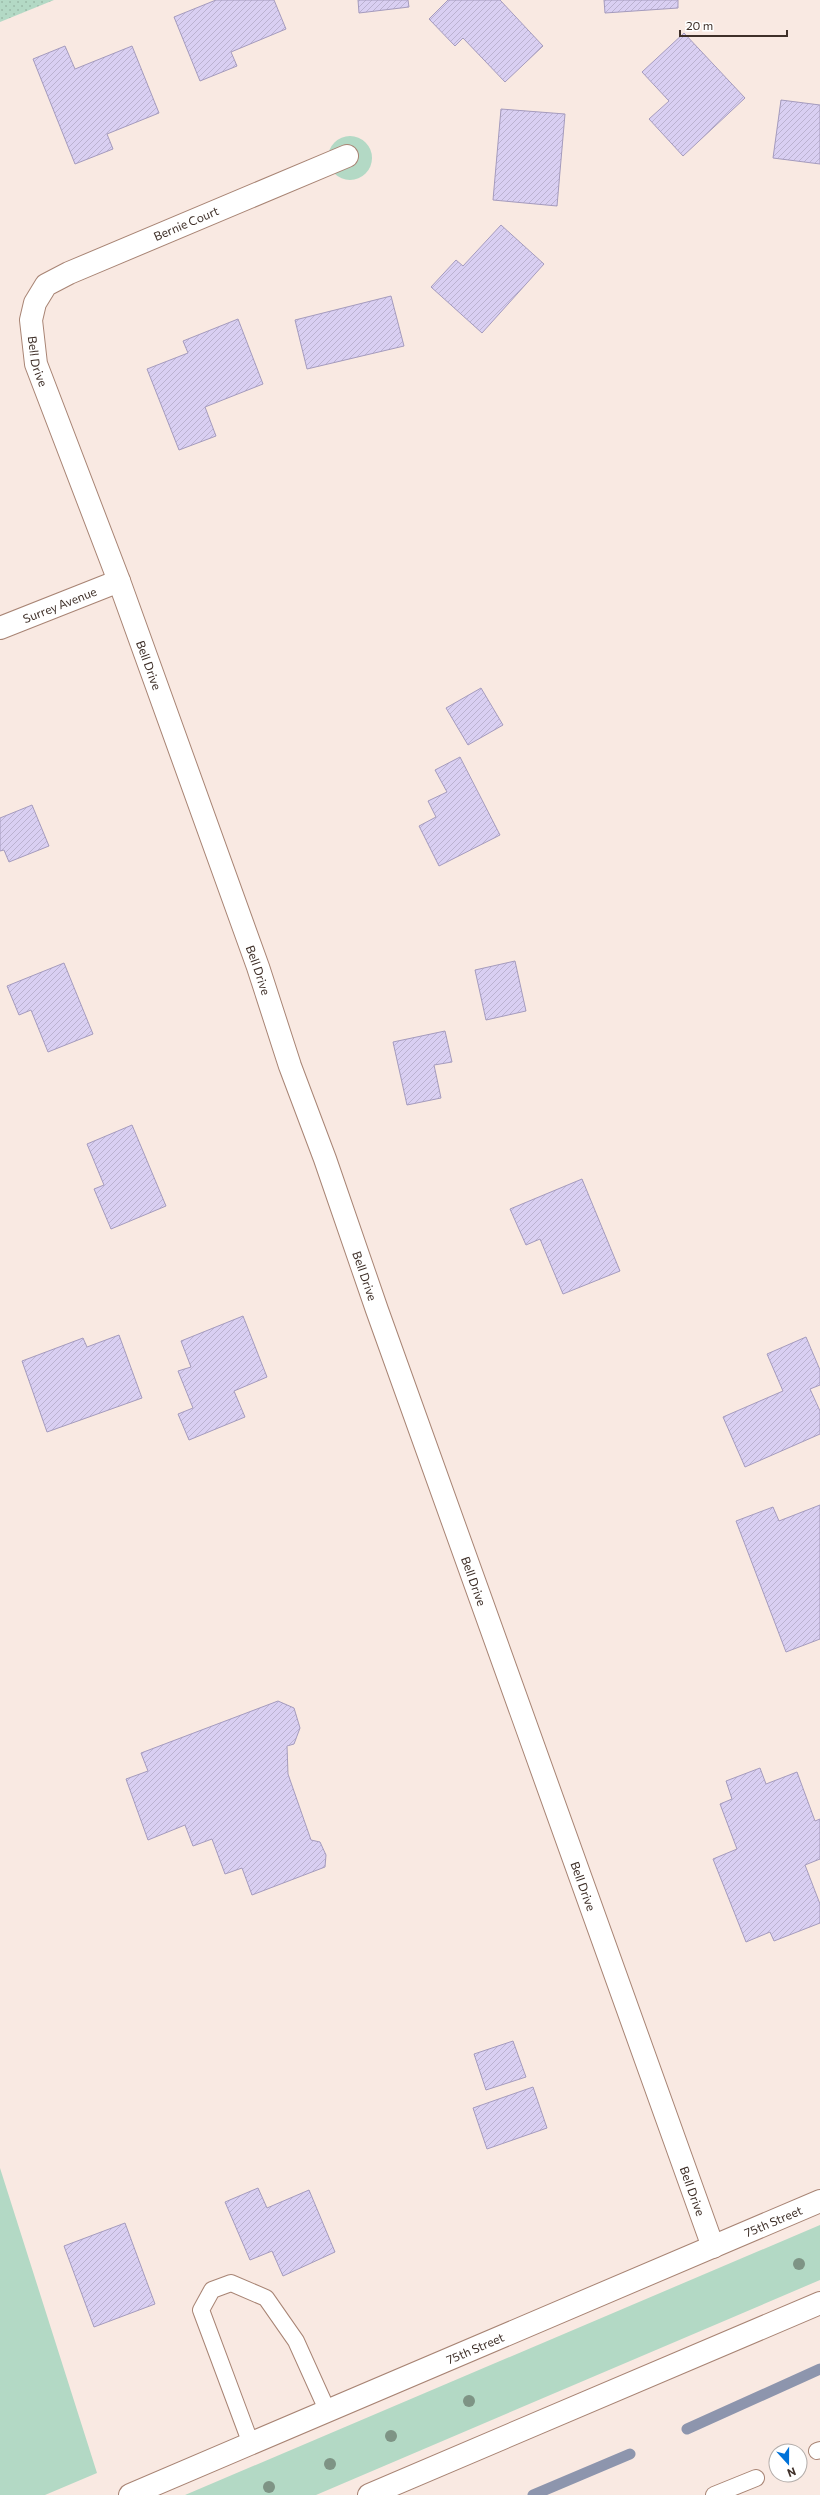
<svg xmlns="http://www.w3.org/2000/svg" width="820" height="2495" viewBox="0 0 820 2495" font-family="Commissioner,sans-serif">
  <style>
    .grass { fill: #b3d9c5 }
    .park { fill: url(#park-dots) }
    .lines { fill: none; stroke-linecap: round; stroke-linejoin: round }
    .stream { stroke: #8d95ad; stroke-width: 11 }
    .building { fill: url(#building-hatch); stroke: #a59bbd }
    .service-casing { stroke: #a88474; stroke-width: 18 }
    .minor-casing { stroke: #a88474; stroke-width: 24 }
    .secondary-casing { stroke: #a88474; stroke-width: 24 }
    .service { stroke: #fff; stroke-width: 16 }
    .minor { stroke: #fff; stroke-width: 22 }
    .secondary { stroke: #fff; stroke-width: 22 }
    .tree { fill: #7e9485 }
    .labels { text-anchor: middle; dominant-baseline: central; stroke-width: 3; stroke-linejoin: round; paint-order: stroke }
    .street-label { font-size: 12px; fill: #3f3029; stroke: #fff }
  </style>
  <defs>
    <pattern id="park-dots" width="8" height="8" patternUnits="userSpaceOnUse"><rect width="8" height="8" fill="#b3d9c5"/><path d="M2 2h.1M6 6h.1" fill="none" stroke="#9bbba9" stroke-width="1.8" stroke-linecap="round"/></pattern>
    <pattern id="building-hatch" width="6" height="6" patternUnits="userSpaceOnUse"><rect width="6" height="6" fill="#d9cff2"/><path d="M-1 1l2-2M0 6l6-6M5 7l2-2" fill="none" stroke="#bbb2d0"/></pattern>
  </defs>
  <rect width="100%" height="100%" fill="#f9e9e2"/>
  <path class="grass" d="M328 158a22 22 0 1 1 44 0a22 22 0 1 1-44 0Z
    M0,2168L97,2473L45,2495H0Z
    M820,2225V2280L316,2495H185Z"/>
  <path class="park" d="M0,0H54L0,22Z"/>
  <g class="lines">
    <path class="stream" d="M687,2429L820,2369
      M533,2495L630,2454"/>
  </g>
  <path class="building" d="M216,0H274L286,29L231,52L237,66L200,81L174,17Z
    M358,0H408L409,7L359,13Z
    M448,0H500L543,46L505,82L463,38L455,46L429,19Z
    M604,0H678V8L605,13Z
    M684,33L745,98L683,156L649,119L669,101L642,72Z
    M65,46L75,69L132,46L159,113L107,134L113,149L75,164L33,59Z
    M781,100L820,105V164L773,158Z
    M501,109L565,114L557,206L493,200Z
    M501,225L544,264L482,333L431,287L456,260L463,266Z
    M391,296L404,346L307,369L295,320Z
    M238,319L263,384L205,407L216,436L179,450L147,369L188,353L183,341Z
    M481,688L503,725L468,745L446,708Z
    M460,757L500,835L439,866L419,826L436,817L428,801L447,792L435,770Z
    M32,805L49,846L9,862L4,850L0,851V818Z
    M515,961L526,1011L486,1020L475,970Z
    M64,963L93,1034L48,1052L31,1010L19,1015L7,986Z
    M445,1031L452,1062L434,1065L441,1098L407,1105L393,1042Z
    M132,1125L166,1206L111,1229L94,1189L104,1185L87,1144Z
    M582,1179L620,1271L563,1294L540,1239L526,1245L510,1209Z
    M243,1316L267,1377L234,1391L245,1417L189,1440L178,1414L193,1408L178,1371L191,1367L181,1341Z
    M119,1335L142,1398L47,1432L22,1361L83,1338L87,1347Z
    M806,1337L820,1370V1385L810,1389L820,1411V1434L745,1467L723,1417L783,1391L767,1354Z
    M820,1505V1639L786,1652L736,1521L773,1507L779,1521Z
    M278,1701L294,1708L300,1728L294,1744L287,1746L288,1774L311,1840L320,1842L326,1855L325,1867L252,1895L242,1868L225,1874L212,1839L193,1846L185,1825L148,1840L126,1779L148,1771L141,1753Z
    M760,1768L766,1784L797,1772L815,1821L820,1819V1859L805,1865L820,1904V1923L774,1941L770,1932L746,1942L713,1859L737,1849L720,1804L732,1799L726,1781Z
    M513,2041L526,2077L486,2090L474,2054Z
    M533,2087L547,2128L487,2149L473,2108Z
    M258,2188L267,2208L309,2190L335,2252L283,2276L272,2251L250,2260L225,2202Z
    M125,2223L155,2304L94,2327L64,2246Z"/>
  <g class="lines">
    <defs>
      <path id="service" d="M251,2444L201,2310L212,2290L231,2283L266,2298L296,2341L328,2412
        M817,2451L820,2450
        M714,2495L756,2478"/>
      <g id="minor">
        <path id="s1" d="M347,156L69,273L46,285L35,303L31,320L36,364L119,581L258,967L290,1066L325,1159L377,1310L713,2247"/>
        <path id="s2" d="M0,628L119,581"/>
      </g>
      <g id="secondary">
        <path id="s3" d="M130,2495L820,2201"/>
        <path d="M369,2495L820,2303"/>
      </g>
    </defs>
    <use href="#service" class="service-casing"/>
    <use href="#minor" class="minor-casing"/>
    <use href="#secondary" class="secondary-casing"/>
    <use href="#service" class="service"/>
    <use href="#minor" class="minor"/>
    <use href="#secondary" class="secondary"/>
  </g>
  <g class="tree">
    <circle cx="799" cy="2264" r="6"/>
    <circle cx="469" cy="2401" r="6"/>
    <circle cx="391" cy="2436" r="6"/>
    <circle cx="330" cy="2464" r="6"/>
    <circle cx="269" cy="2487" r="6"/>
  </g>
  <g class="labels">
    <g class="street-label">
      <text transform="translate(186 223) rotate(-23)">Bernie Court</text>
      <text stroke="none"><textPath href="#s1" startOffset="408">Bell Drive</textPath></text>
      <text stroke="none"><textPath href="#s2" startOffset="64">Surrey Avenue</textPath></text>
      <text stroke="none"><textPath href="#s1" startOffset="732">Bell Drive</textPath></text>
      <text stroke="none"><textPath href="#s1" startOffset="1056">Bell Drive</textPath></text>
      <text stroke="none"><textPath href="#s1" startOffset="1380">Bell Drive</textPath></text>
      <text stroke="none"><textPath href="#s1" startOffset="1704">Bell Drive</textPath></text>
      <text stroke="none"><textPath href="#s1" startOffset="2028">Bell Drive</textPath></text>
      <text stroke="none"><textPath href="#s1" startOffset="2352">Bell Drive</textPath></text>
      <text stroke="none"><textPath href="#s3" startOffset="699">75th Street</textPath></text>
      <text stroke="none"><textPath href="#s3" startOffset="375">75th Street</textPath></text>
    </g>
  </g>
  <g transform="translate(788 2463) rotate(159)"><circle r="19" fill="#ffffff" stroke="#b2aca9"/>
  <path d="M0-3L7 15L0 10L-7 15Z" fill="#0072d9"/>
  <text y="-6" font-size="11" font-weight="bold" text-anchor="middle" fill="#3f3029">N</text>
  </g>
  <path d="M680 30v6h107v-6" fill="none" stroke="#3f3029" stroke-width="2"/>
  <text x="686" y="30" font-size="12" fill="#3f3029" stroke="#ffffff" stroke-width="3" paint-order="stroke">20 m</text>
</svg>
